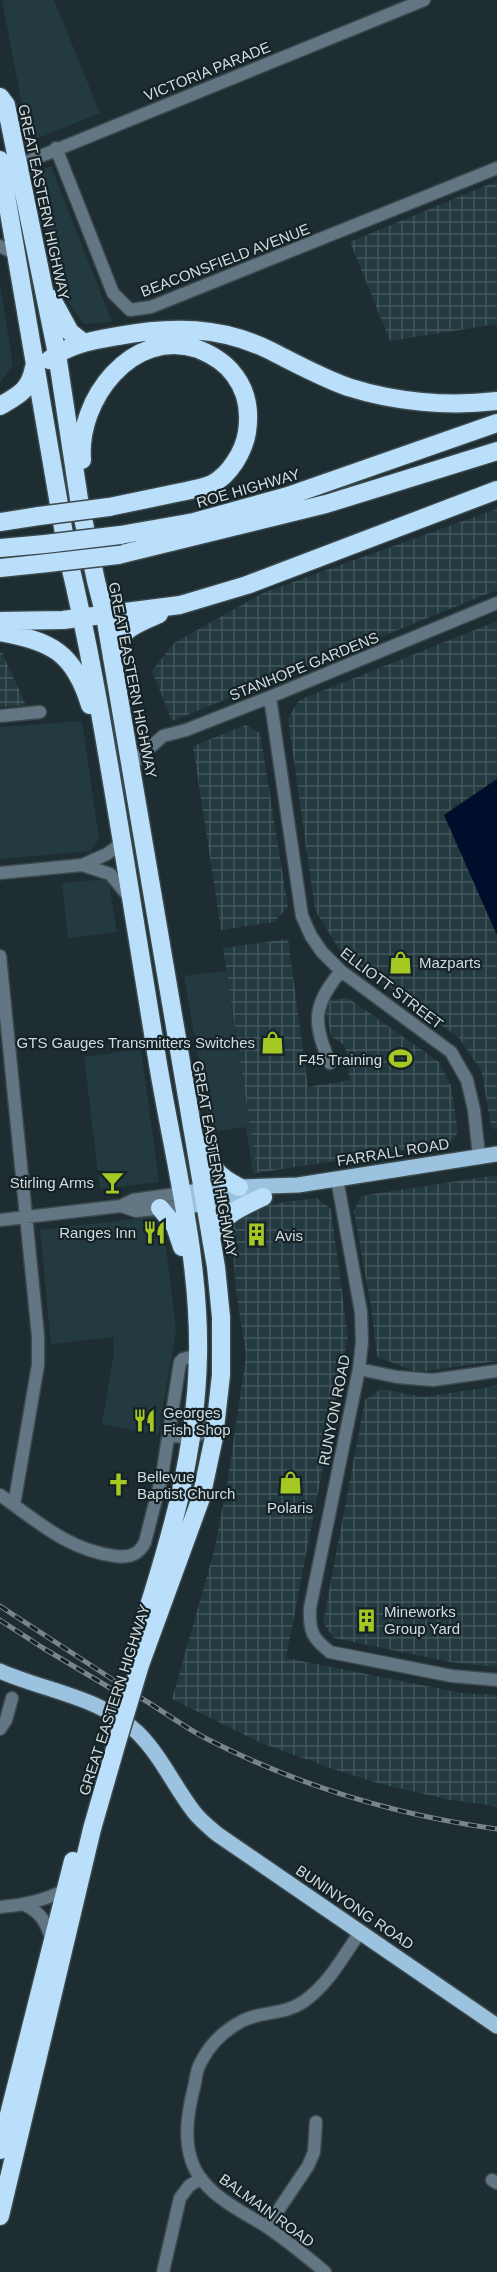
<svg xmlns="http://www.w3.org/2000/svg" width="497" height="2272" viewBox="0 0 497 2272" font-family="Arial,sans-serif">
  <style>
    .built { fill: #243a41 }
    .industrial { fill: url(#industrial-grid) }
    .water { fill: #000d2b }
    .lines { fill: none; stroke-linecap: round; stroke-linejoin: round }
    .minor-casing { stroke: #3b494d; stroke-width: 15 }
    .major-casing { stroke: #3b494d; stroke-width: 18 }
    .highway-casing { stroke: #3b494d; stroke-width: 21 }
    .minor { stroke: #637683; stroke-width: 12 }
    .major { stroke: #9bc2de; stroke-width: 15 }
    .highway { stroke: #badffa; stroke-width: 18 }
    .rail-casing { stroke: #798589; stroke-width: 5 }
    .rail { stroke: #152327; stroke-width: 3; stroke-dasharray: 9; stroke-linecap: butt }
    .highway-bridge-casing { stroke: #3b494d; stroke-width: 21; stroke-linecap: butt }
    .highway-bridge { stroke: #badffa; stroke-width: 18 }
    .labels { text-anchor: middle; dominant-baseline: central; stroke-width: 4.5; stroke-linejoin: round; paint-order: stroke }
    .street-label { font-size: 15px; fill: #d2dbde; stroke: #152327 }
    .poi-label { font-size: 15px; fill: #d2dbde; stroke: #152327; text-anchor: start }
  </style>
  <defs>
    <pattern id="industrial-grid" width="8" height="8" patternUnits="userSpaceOnUse" patternTransform="scale(1.5)"><rect width="8" height="8" fill="#243a41"/><path d="M0 4h8M4 0v8" fill="none" stroke="#43565c"/></pattern>
  </defs>
  <rect width="100%" height="100%" fill="#1e2d31"/>
  <path class="built" d="M2,0H54L100,113L29,142Z
    M51,166L112,322L84,324L69,304L59,280L34,179L39,171Z
    M0,285L13,365L0,383Z
    M82,721L99,839L90,851L0,859V727Z
    M108,879L117,932L68,938L62,883Z
    M226,971L257,1173L253,1174L246,1127L211,1132L184,976Z
    M141,1049L159,1182L100,1189L84,1057Z
    M158,1216L163,1221L176,1330L158,1435L102,1424L114,1353L113,1337L51,1344L40,1230Z"/>
  <path class="industrial" d="M497,181V324L390,341L350,242Z
    M497,509V590L172,721L152,671L174,643L265,592Z
    M497,621V779L444,815L497,935V1131L491,1126L481,1070L459,1038L341,952L315,910L288,719L299,700Z
    M0,653H2L26,705L0,707Z
    M246,725L260,733L288,907L274,922L221,930L193,746Z
    M288,939L308,1087L350,1080L345,1046L331,1036L325,1007L329,1000L348,998L439,1062L451,1086L458,1132L450,1143L257,1173L223,948Z
    M497,1175V1361L418,1372L377,1357L371,1307L354,1211L361,1196Z
    M317,1198L331,1209L348,1337L286,1658L462,1693L497,1695V1806L450,1800L381,1784L336,1770L261,1743L172,1699L214,1551L227,1485L246,1355L236,1291L231,1225L255,1206Z
    M497,1386V1667L450,1662L334,1638L323,1623L365,1400L381,1389L423,1397Z"/>
  <path class="water" d="M497,779V935L444,815Z"/>
  <g class="lines">
    <defs>
      <path id="minor" d="M56,148L113,293L130,310L151,307L497,168
        M14,167L424,0
        M0,246L16,254
        M270,697L302,916L311,936L322,952L341,971L451,1052L467,1080L474,1110L479,1156
        M0,716L40,712
        M131,768L137,759L163,736L186,730L270,697L497,603
        M82,865L110,874L129,897
        M0,873L82,865L107,854L122,843
        M0,956L38,1336V1365L14,1505
        M330,1063C312,1022 313,1005 341,971
        M337,1179L361,1312L362,1342L359,1369L310,1608C309,1631 312,1638 330,1652L452,1676L497,1680
        M121,1206L133,1200L183,1193
        M0,1220L121,1206L136,1211L185,1206
        M359,1369L397,1377L433,1380L497,1371
        M170,1435C200,1440 198,1439 215,1414
        M0,1495C37,1521 68,1550 115,1556C129,1558 139,1555 145,1542L162,1476L180,1362L183,1359L198,1355
        M0,1729L6,1720L12,1698
        M25,1905C42,1913 46,1923 52,1940
        M0,1907C24,1905 43,1901 65,1890
        M492,2180L497,2183
        M267,2227L308,2166L314,2152L316,2122
        M163,2272L180,2198L189,2186L201,2178
        M325,2272C306,2256 285,2239 264,2225C242,2212 218,2200 202,2180C180,2152 187,2114 195,2083C196,2076 197,2068 201,2062C210,2044 225,2030 242,2021C261,2011 284,2015 303,2002C328,1985 343,1957 360,1932"/>
      <path id="major" d="M183,1193L239,1187L298,1185L497,1154
        M185,1206L255,1198
        M0,1671C45,1691 101,1697 138,1733C161,1756 174,1786 194,1812C200,1820 209,1827 217,1834L497,2026"/>
      <path id="highway" d="M0,97L6,105L57,354L79,499L96,581L105,616L216,1267L221,1317V1375L214,1437L201,1498L140,1665
        M0,160L68,557C91,651 106,747 122,842C133,914 145,986 157,1058C173,1157 200,1255 198,1356C196,1453 171,1537 142,1628
        M52,299L70,332L84,343
        M49,360C69,344 94,340 118,336C171,326 220,326 269,350C295,363 320,377 348,387C395,402 448,407 497,401
        M0,406C19,395 30,390 34,367
        M82,460C77,400 132,327 198,349C213,355 226,363 235,376C247,392 250,412 247,432C244,451 230,475 212,484C203,488 191,490 181,492C157,497 133,502 109,507
        M0,522L39,516
        M120,535L194,522L288,496L497,423
        M0,548L45,544
        M118,555L326,504L497,451
        M0,568L48,563
        M0,621L63,620L180,605L247,585L497,490
        M0,632C52,641 74,653 90,705
        M112,658C122,627 131,627 159,614
        M204,1143C210,1167 217,1176 239,1187
        M160,1208L175,1226L182,1247
        M211,1236C223,1215 241,1207 263,1197
        M0,2150L73,1861
        M0,2216L92,1829L117,1742"/>
    </defs>
    <use href="#minor" class="minor-casing"/>
    <use href="#major" class="major-casing"/>
    <use href="#highway" class="highway-casing"/>
    <use href="#minor" class="minor"/>
    <use href="#major" class="major"/>
    <use href="#highway" class="highway"/>
    <defs>
      <path id="rail" d="M0,1606C47,1637 94,1667 141,1698C163,1711 184,1727 207,1739C299,1786 395,1815 497,1829
        M0,1620L43,1648L127,1698"/>
    </defs>
    <use href="#rail" class="rail-casing"/>
    <use href="#rail" class="rail"/>
    <defs>
      <path id="highway-bridge" d="M39,516L109,507
        M45,544L120,535
        M48,563L118,555
        M117,1742L140,1665"/>
    </defs>
    <use href="#highway-bridge" class="highway-bridge-casing"/>
    <use href="#highway-bridge" class="highway-bridge"/>
  </g>
  <defs>
    <symbol id="shop-bare" viewBox="-9 -9 18 18"><path d="M-5-2.5h2.3a2.7 3.5 0 0 1 5.4 0H5L5.5 6h-11ZM-1.5-2.5h3a1.5 2.3 0 0 0-3 0Z" fill="#a5c822" stroke="#152327" stroke-width="2.5" paint-order="stroke"/></symbol>
    <symbol id="stadium-bare" viewBox="-9 -9 18 18"><path d="M0-5a6.5 5 0 1 0 0 10a6.5 5 0 1 0 0-10ZM-3.5-1.8h7v3.6h-7Z" fill="#a5c822" stroke="#152327" stroke-width="2.5" paint-order="stroke"/></symbol>
    <symbol id="bar-bare" viewBox="-9 -9 18 18"><path d="M-6-5H6L.8 .8V4.5H3.5V6h-7V4.5H-.8V.8Z" fill="#a5c822" stroke="#152327" stroke-width="2.5" paint-order="stroke"/></symbol>
    <symbol id="restaurant-bare" viewBox="-9 -9 18 18"><path d="M-5-6h1v4h1v-4h1v4h1v-4h1v5L-1.5 .5V6h-2V.5L-5-1ZM5-6V6H3V1.5H1.5Q1.5-4 5-6Z" fill="#a5c822" stroke="#152327" stroke-width="2.5" paint-order="stroke"/></symbol>
    <symbol id="building-bare" viewBox="-9 -9 18 18"><path d="M-4-6H4V6H1V3H-1V6H-4ZM-2.5-4.3h1.7v1.8h-1.7ZM.8-4.3h1.7v1.8H.8ZM-2.5-1h1.7V.8h-1.7ZM.8-1h1.7V.8H.8Z" fill="#a5c822" stroke="#152327" stroke-width="2.5" paint-order="stroke"/></symbol>
    <symbol id="church-bare" viewBox="-9 -9 18 18"><path d="M-1.2-6h2.4v3.5h3.3v2.4h-3.3V6h-2.4V-.1h-3.3v-2.4h3.3Z" fill="#a5c822" stroke="#152327" stroke-width="2.5" paint-order="stroke"/></symbol>
  </defs>
  <g fill-rule="evenodd">
    <use href="#shop-bare" x="384" y="946" width="33" height="33"/>
    <use href="#shop-bare" x="256" y="1026" width="33" height="33"/>
    <use href="#stadium-bare" x="384" y="1042" width="33" height="33"/>
    <use href="#bar-bare" x="96" y="1166" width="33" height="33"/>
    <use href="#restaurant-bare" x="138" y="1216" width="33" height="33"/>
    <use href="#building-bare" x="240" y="1218" width="33" height="33"/>
    <use href="#restaurant-bare" x="128" y="1404" width="33" height="33"/>
    <use href="#shop-bare" x="274" y="1466" width="33" height="33"/>
    <use href="#church-bare" x="102" y="1468" width="33" height="33"/>
    <use href="#building-bare" x="350" y="1604" width="33" height="33"/>
  </g>
  <g class="labels">
    <g class="street-label">
      <text transform="translate(207 71) rotate(-22)">VICTORIA PARADE</text>
      <text transform="translate(44 202) rotate(78)">GREAT EASTERN HIGHWAY</text>
      <text transform="translate(225 260) rotate(-21)">BEACONSFIELD AVENUE</text>
      <text transform="translate(248 488) rotate(-16)">ROE HIGHWAY</text>
      <text transform="translate(304 666) rotate(-22)">STANHOPE GARDENS</text>
      <text transform="translate(133 680) rotate(79)">GREAT EASTERN HIGHWAY</text>
      <text transform="translate(392 988) rotate(37)">ELLIOTT STREET</text>
      <text transform="translate(393 1152) rotate(-9)">FARRALL ROAD</text>
      <text transform="translate(215 1159) rotate(80)">GREAT EASTERN HIGHWAY</text>
      <text transform="translate(334 1410) rotate(-79)">RUNYON ROAD</text>
      <text transform="translate(114 1700) rotate(-72)">GREAT EASTERN HIGHWAY</text>
      <text transform="translate(355 1907) rotate(34)">BUNINYONG ROAD</text>
      <text transform="translate(267 2210) rotate(36)">BALMAIN ROAD</text>
    </g>
    <g class="poi-label">
      <text x="419" y="962">Mazparts</text>
      <text x="255" y="1042" text-anchor="end">GTS Gauges Transmitters Switches</text>
      <text x="382" y="1059" text-anchor="end">F45 Training</text>
      <text x="94" y="1182" text-anchor="end">Stirling Arms</text>
      <text x="136" y="1232" text-anchor="end">Ranges Inn</text>
      <text x="275" y="1235">Avis</text>
      <text x="163" y="1412">Georges<tspan x="163" dy="17">Fish Shop</tspan></text>
      <text x="137" y="1476">Bellevue<tspan x="137" dy="17">Baptist Church</tspan></text>
      <text x="290" y="1507" text-anchor="middle">Polaris</text>
      <text x="384" y="1611">Mineworks<tspan x="384" dy="17">Group Yard</tspan></text>
    </g>
  </g>
</svg>
